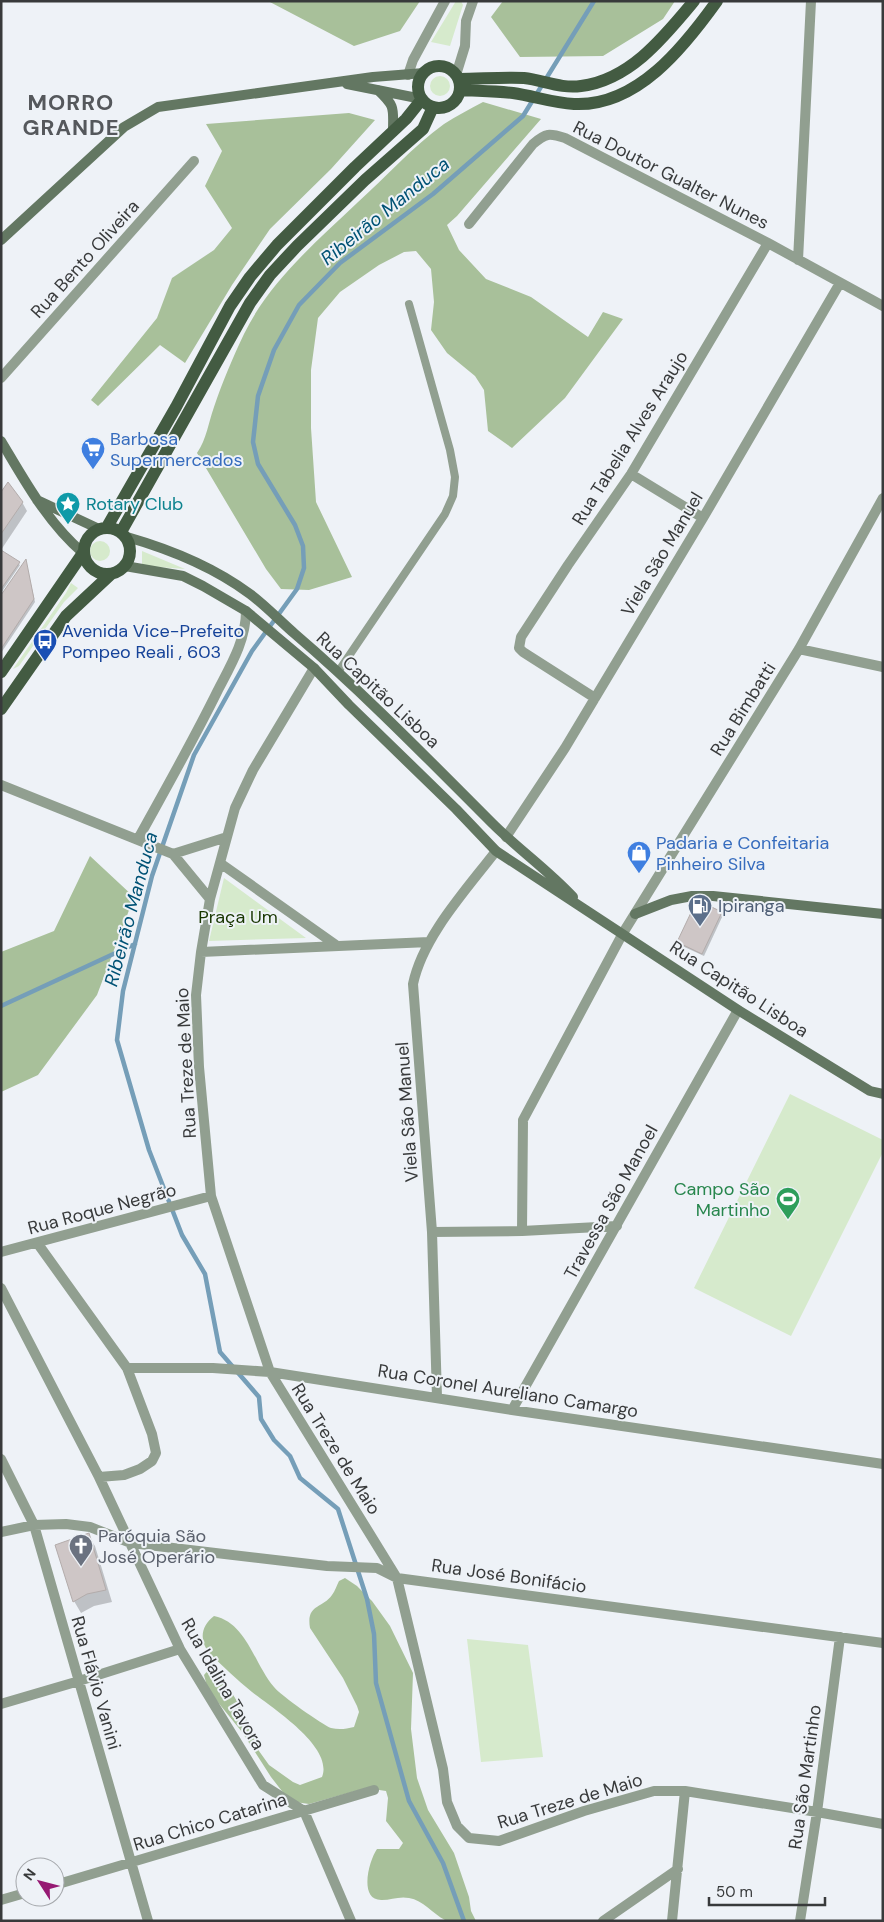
<svg xmlns="http://www.w3.org/2000/svg" width="884" height="1922" viewBox="0 0 884 1922" font-family="'DM Sans',sans-serif">
  <style>
    .green { fill: #d6eacc }
    .forest { fill: #a8c09a }
    .shadow { fill: #0003 }
    .lines { fill: none; stroke-linecap: round; stroke-linejoin: round }
    .stream { stroke: #759eb8; stroke-width: 4.5 }
    .building { fill: #cec6c6; stroke: #b3acab }
    .lane { stroke: #919f90; stroke-width: 8 }
    .street { stroke: #919f90; stroke-width: 10 }
    .secondary { stroke: #637762; stroke-width: 10 }
    .primary { stroke: #435b42; stroke-width: 12 }
    .labels { text-anchor: middle; dominant-baseline: central; stroke-width: 4; stroke-linejoin: round; paint-order: stroke }
    .street-label { font-size: 18px; fill: #383a3b; stroke: #eef2f7 }
    .shop-label { font-size: 18px; fill: #366cbe; stroke: #eef2f7; text-anchor: start }
    .culture-label { font-size: 18px; fill: #0d838f; stroke: #eef2f7; text-anchor: start }
    .transit-label { font-size: 18px; fill: #164399; stroke: #eef2f7; text-anchor: start }
    .service-label { font-size: 18px; fill: #4e5e75; stroke: #eef2f7; text-anchor: start }
    .park-label { font-size: 18px; fill: #183600; stroke: #eef2f7 }
    .leisure-label { font-size: 18px; fill: #27864d; stroke: #eef2f7; text-anchor: end }
    .worship-label { font-size: 18px; fill: #5b616d; stroke: #eef2f7; text-anchor: start }
    .water-label { font-size: 19px; font-style: italic; fill: #005275; stroke: #eef2f7 }
    .district-label { font-size: 22px; font-weight: bold; letter-spacing: 1px; fill: #55585c; stroke: #eef2f7 }
  </style>
  <rect width="100%" height="100%" fill="#eef2f7"/>
  <path class="green" d="M456,1H461L463,5L450,46L431,42Z
    M430 86a10 10 0 1 1 20 0a10 10 0 1 1-20 0Z
    M90 551a10 10 0 1 1 20 0a10 10 0 1 1-20 0Z
    M142,551L185,569L142,566Z
    M71,583L78,588L64,602L19,666L13,669L66,593Z
    M224,878L306,938L209,941Z
    M790,1094L883,1140V1152L791,1336L694,1288Z
    M467,1639L528,1645L543,1757L481,1762Z"/>
  <path class="forest" d="M268,1H420L400,31L354,46Z
    M503,1H675L663,19L603,56L520,57L491,17Z
    M483,102L541,119L457,216L447,225L459,250L486,279L531,297L588,337L603,312L623,319L565,398L512,448L488,431L484,390L475,376L447,353L431,330L434,302L431,269L416,251L404,252L379,265L340,292L318,318L311,370V428L316,502L352,577L309,590L281,589L266,569L197,453C207,438 208,424 214,407C222,383 233,357 244,334C269,282 316,242 357,203C386,177 412,147 444,124C456,116 470,109 483,102Z
    M349,113L375,120L331,169L270,229L232,285L185,363L160,345L98,406L91,400L157,318L172,278L214,250L232,228L205,186L222,151L206,124Z
    M90,856L134,897L97,995L38,1075L1,1092V952L54,931Z
    M345,1578L357,1586L372,1601L390,1626L413,1673L411,1729L417,1778L428,1810L454,1853L469,1897L471,1911L476,1921C468,1921 453,1922 445,1920C433,1914 423,1900 409,1898C399,1896 391,1900 382,1900C358,1901 369,1860 377,1849H399L403,1843L386,1821L388,1798L386,1791L366,1788L309,1804L295,1802L285,1795L271,1777L242,1732L208,1690L204,1675L210,1668L230,1690L242,1709L259,1751L269,1765L293,1782L300,1785L322,1777C334,1747 272,1708 252,1692C237,1680 223,1666 209,1653C199,1640 201,1626 214,1616C247,1623 254,1664 274,1687C280,1695 323,1725 331,1728C339,1730 346,1729 354,1727L359,1712L357,1706L343,1678L310,1628C306,1604 322,1609 332,1595C335,1591 337,1585 339,1581Z"/>
  <path class="shadow" d="M1,494L22,502L27,511L1,550Z
    M1,551L20,565L1,593Z
    M26,562L35,602L1,653V597Z
    M721,913L723,915L704,956L680,945L679,942Z
    M88,1535L95,1546L112,1602L94,1606L81,1613L74,1601Z"/>
  <g class="lines">
    <path class="stream" d="M1,1006L135,944
      M464,1921L443,1863L409,1801L376,1683L374,1634L367,1599L338,1509L300,1478L290,1456L274,1440L261,1419L259,1397L220,1352L205,1274L182,1235L149,1150L117,1040L123,991L152,876L194,755L252,651L297,589L304,568L303,546L295,525L258,464L253,442L258,396L274,350L299,305L340,263L433,194L523,116L594,1"/>
  </g>
  <path class="building" d="M8,482L23,502L1,534V492Z
    M1,550L20,562L1,589Z
    M26,559L34,599L1,649V595Z
    M697,900L722,912L702,954L677,942Z
    M89,1533L106,1590L87,1594L73,1602L55,1545Z"/>
  <g class="lines">
    <path class="lane" d="M338,672L445,514L453,496L455,477L450,450L409,304"/>
    <path class="street" d="M408,75L413,60L445,1
      M456,75L465,46L466,21L473,1
      M469,224L533,144C546,133 549,133 565,138L768,243L883,306
      M798,260L811,1
      M1,378L194,161
      M631,474L703,518
      M799,649L883,667
      M314,668L253,770L235,808L210,899L201,952L196,995L199,1067L211,1196L270,1372L397,1578L443,1769L447,1802L457,1826L469,1838L499,1841L584,1811L654,1791H685L817,1812L883,1824
      M595,698L523,652L519,648L521,637L568,565L631,474L768,243
      M1,785L173,854L210,899
      M506,837L565,748L703,518L840,283
      M138,839C165,790 193,741 218,690C231,665 246,640 246,611
      M173,854L227,837
      M220,863L336,945
      M201,952L429,942
      M522,1231L523,1120L623,933L799,649L883,498
      M432,1232L522,1231L617,1226
      M38,1244L127,1368L152,1434L156,1453L152,1461L140,1469L124,1475L99,1477
      M1,1252L211,1196
      M1,1288L99,1477L180,1649L263,1785L304,1811L351,1921
      M127,1368H213L270,1372L512,1410L883,1464
      M437,1397L432,1232L413,984C423,936 467,889 496,851
      M512,1410L738,1010
      M1,1459L34,1525L148,1921
      M1,1532L34,1525L66,1524L90,1527L131,1543L327,1566L377,1568L397,1578L883,1643
      M1,1704L79,1681L180,1649
      M55,1885L374,1790
      M1,1900L25,1893
      M603,1921L678,1869
      M672,1921L685,1791
      M800,1921L817,1812L840,1637"/>
    <path class="secondary" d="M347,84L422,99
      M378,90C396,107 393,108 393,132
      M1,240L124,127L158,107L373,77L424,73
      M1,441C25,481 47,522 83,553
      M37,500L99,529
      M127,537C169,549 215,568 250,594C266,606 280,621 295,634C364,693 428,759 492,823C518,849 548,870 573,897
      M125,566L183,576L203,586L246,611L314,668L349,705L456,809L496,851L738,1010L870,1091L883,1094
      M635,914L671,900L692,896H713L883,914"/>
    <path class="primary" d="M418 87a21 21 0 1 1 42 0a21 21 0 1 1-42 0Z
      M459,79C480,79 502,77 524,78C543,80 561,89 581,86C630,80 664,37 694,1
      M460,90C478,91 496,91 513,93C534,96 553,103 574,104C637,107 684,47 717,1
      M107,527L176,407L230,306L250,277L277,245L355,167L406,119L422,99
      M84 551a23 23 0 1 1 46 0a23 23 0 1 1-46 0Z
      M121,532L250,303L270,275L297,246L365,180L423,129L433,107
      M1,672L83,553
      M1,709L66,616L111,574"/>
  </g>
  <defs>
    <symbol id="supermarket-pin" viewBox="-11 -11 22 30"><path d="M0 17L-7.5 6A9.5 9.5 0 1 1 7.5 6Z" fill="#3f7fe0" stroke="#eef2f7"/><path d="M-6-5.5h2.5l.6 2H6L4.5 2H-2.5L-4.4-4H-6ZM-1.5 3.2a1.3 1.3 0 1 0 .1 0ZM3 3.2a1.3 1.3 0 1 0 .1 0Z" fill="#fff"/></symbol>
    <symbol id="sight-pin" viewBox="-11 -11 22 30"><path d="M0 17L-7.5 6A9.5 9.5 0 1 1 7.5 6Z" fill="#0f9aa8" stroke="#eef2f7"/><path d="M0-6L1.8-2.2L6-1.7L2.9 1.2L3.7 5.4L0 3.3L-3.7 5.4L-2.9 1.2L-6-1.7L-1.8-2.2Z" fill="#fff"/></symbol>
    <symbol id="bus-pin" viewBox="-11 -11 22 30"><path d="M0 17L-7.5 6A9.5 9.5 0 1 1 7.5 6Z" fill="#1a4fb4" stroke="#eef2f7"/><path d="M-5-6H5V4H4V6H2V4H-2V6H-4V4H-5ZM-3.5-4V0h7V-4ZM-3.5 1.2v1.5H-2V1.2ZM2 1.2v1.5H3.5V1.2Z" fill="#fff"/></symbol>
    <symbol id="shop-pin" viewBox="-11 -11 22 30"><path d="M0 17L-7.5 6A9.5 9.5 0 1 1 7.5 6Z" fill="#3f7fe0" stroke="#eef2f7"/><path d="M-5-2.5h2.3a2.7 3.5 0 0 1 5.4 0H5L5.5 6h-11ZM-1.5-2.5h3a1.5 2.3 0 0 0-3 0Z" fill="#fff"/></symbol>
    <symbol id="fuel-pin" viewBox="-11 -11 22 30"><path d="M0 17L-7.5 6A9.5 9.5 0 1 1 7.5 6Z" fill="#5c6f8a" stroke="#eef2f7"/><path d="M-5.5-6h7V0h2V4h1.3V-2.5L3-4.5l.8-.8L6-3V5H2.5V1h-1V6h-7ZM-4.2-4.7v3.2H.2V-4.7Z" fill="#fff"/></symbol>
    <symbol id="stadium-pin" viewBox="-11 -11 22 30"><path d="M0 17L-7.5 6A9.5 9.5 0 1 1 7.5 6Z" fill="#2e9e5b" stroke="#eef2f7"/><path d="M0-5a6.5 5 0 1 0 0 10a6.5 5 0 1 0 0-10ZM-3.5-1.8h7v3.6h-7Z" fill="#fff"/></symbol>
    <symbol id="church-pin" viewBox="-11 -11 22 30"><path d="M0 17L-7.5 6A9.5 9.5 0 1 1 7.5 6Z" fill="#6b7280" stroke="#eef2f7"/><path d="M-1.2-6h2.4v3.5h3.3v2.4h-3.3V6h-2.4V-.1h-3.3v-2.4h3.3Z" fill="#fff"/></symbol>
  </defs>
  <g fill-rule="evenodd">
    <use href="#supermarket-pin" x="79" y="435" width="28" height="38"/>
    <use href="#sight-pin" x="54" y="490" width="28" height="38"/>
    <use href="#bus-pin" x="31" y="627" width="28" height="38"/>
    <use href="#shop-pin" x="625" y="839" width="28" height="38"/>
    <use href="#fuel-pin" x="686" y="892" width="28" height="38"/>
    <use href="#stadium-pin" x="774" y="1185" width="28" height="38"/>
    <use href="#church-pin" x="67" y="1532" width="28" height="38"/>
  </g>
  <g class="labels">
    <g class="street-label">
      <text transform="translate(671 175) rotate(27)">Rua Doutor Gualter Nunes</text>
      <text transform="translate(85 259) rotate(-48)">Rua Bento Oliveira</text>
      <text transform="translate(630 438) rotate(-58)">Rua Tabelia Alves Araujo</text>
      <text transform="translate(662 554) rotate(-59)">Viela São Manuel</text>
      <text transform="translate(378 690) rotate(43)">Rua Capitão Lisboa</text>
      <text transform="translate(743 709) rotate(-58)">Rua Bimbatti</text>
      <text transform="translate(739 989) rotate(33)">Rua Capitão Lisboa</text>
      <text transform="translate(186 1063) rotate(-93)">Rua Treze de Maio</text>
      <text transform="translate(407 1112) rotate(-94)">Viela São Manuel</text>
      <text transform="translate(611 1202) rotate(-61)">Travessa São Manoel</text>
      <text transform="translate(102 1209) rotate(-15)">Rua Roque Negrão</text>
      <text transform="translate(508 1391) rotate(9)">Rua Coronel Aureliano Camargo</text>
      <text transform="translate(336 1449) rotate(58)">Rua Treze de Maio</text>
      <text transform="translate(509 1576) rotate(8)">Rua José Bonifácio</text>
      <text transform="translate(96 1683) rotate(74)">Rua Flávio Vanini</text>
      <text transform="translate(223 1684) rotate(60)">Rua Idalina Tavora</text>
      <text transform="translate(805 1777) rotate(-82)">Rua São Martinho</text>
      <text transform="translate(570 1801) rotate(-17)">Rua Treze de Maio</text>
      <text transform="translate(210 1822) rotate(-17)">Rua Chico Catarina</text>
    </g>
    <g class="shop-label">
      <text x="110" y="439">Barbosa<tspan x="110" dy="21">Supermercados</tspan></text>
      <text x="656" y="843">Padaria e Confeitaria<tspan x="656" dy="21">Pinheiro Silva</tspan></text>
    </g>
    <g class="culture-label">
      <text x="86" y="504">Rotary Club</text>
    </g>
    <g class="transit-label">
      <text x="62" y="631">Avenida Vice-Prefeito<tspan x="62" dy="21">Pompeo Reali , 603</tspan></text>
    </g>
    <g class="service-label">
      <text x="718" y="906">Ipiranga</text>
    </g>
    <g class="park-label">
      <text x="238" y="917">Praça Um</text>
    </g>
    <g class="leisure-label">
      <text x="770" y="1189">Campo São<tspan x="770" dy="21">Martinho</tspan></text>
    </g>
    <g class="worship-label">
      <text x="98" y="1536">Paróquia São<tspan x="98" dy="21">José Operário</tspan></text>
    </g>
    <g class="water-label">
      <text transform="translate(385 211) rotate(-39)">Ribeirão Manduca</text>
      <text transform="translate(131 909) rotate(-75)">Ribeirão Manduca</text>
    </g>
    <g class="district-label">
      <text x="71" y="102">MORRO<tspan x="71" dy="25">GRANDE</tspan></text>
    </g>
  </g>
  <rect width="884" height="1922" fill="none" stroke="#383a3b" stroke-width="5"/>
  <g transform="translate(40 1882) rotate(306)"><circle r="24" fill="#eef2f7" stroke="#a5a8ac"/>
  <path d="M0-4L9 19L0 12L-9 19Z" fill="#961973"/>
  <text y="-8" font-size="14" font-weight="bold" text-anchor="middle" fill="#383a3b">N</text>
  </g>
  <path d="M709 1897v8h116v-8" fill="none" stroke="#383a3b" stroke-width="2.5"/>
  <text x="716" y="1897" font-size="15" fill="#383a3b" stroke="#eef2f7" stroke-width="4" paint-order="stroke">50 m</text>
</svg>
